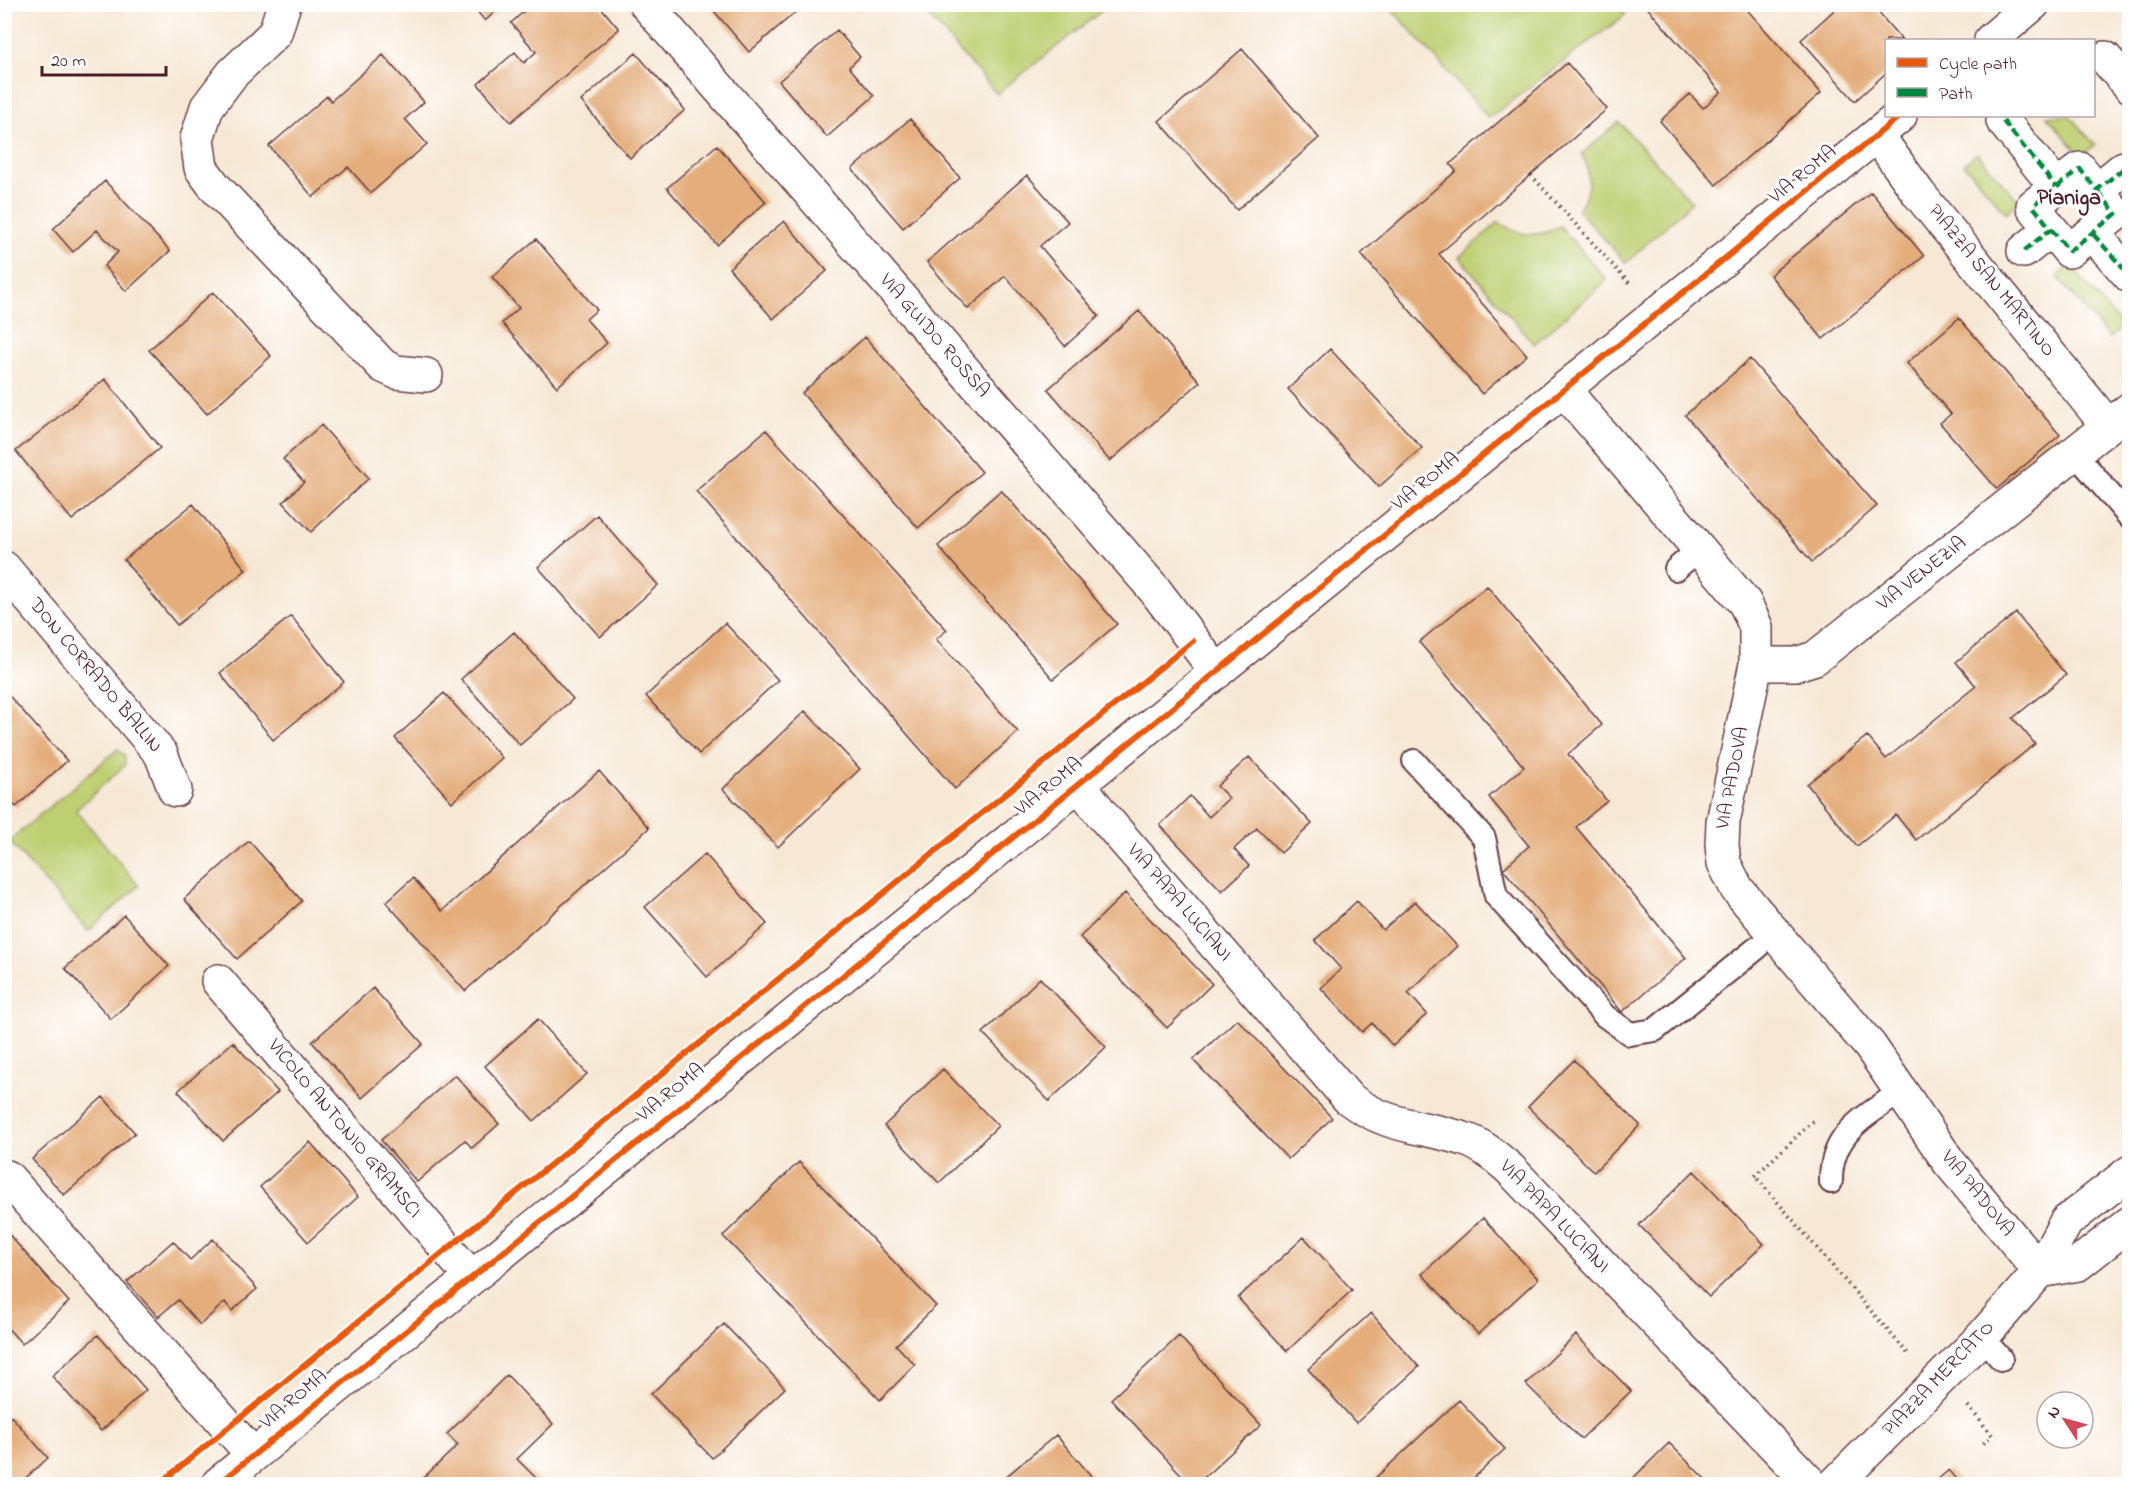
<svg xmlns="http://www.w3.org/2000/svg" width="2134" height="1489" viewBox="0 0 2134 1489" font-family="'Indie Flower',sans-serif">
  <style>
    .green { fill: #becf72; stroke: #84774e; stroke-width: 1.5 }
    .building { fill: #e4ad7b }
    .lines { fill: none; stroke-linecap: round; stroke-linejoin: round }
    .service-casing { stroke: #643d44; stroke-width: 26 }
    .pedestrian-casing { stroke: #643d44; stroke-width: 36 }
    .minor-casing { stroke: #643d44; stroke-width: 36 }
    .tertiary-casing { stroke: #643d44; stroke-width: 36 }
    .path { stroke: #643d44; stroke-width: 4; stroke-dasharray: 1.5 4.5; stroke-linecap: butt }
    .service { stroke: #fff; stroke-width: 22 }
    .pedestrian { stroke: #fff; stroke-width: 33 }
    .minor { stroke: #fff; stroke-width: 33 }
    .tertiary { stroke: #fff; stroke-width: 33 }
    .quiet { stroke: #00873e; stroke-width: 4.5; stroke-dasharray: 9 4.5; stroke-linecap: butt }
    .cycleway-casing { stroke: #fff; stroke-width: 10 }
    .cycleway { stroke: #e8590c; stroke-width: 6 }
    .labels { text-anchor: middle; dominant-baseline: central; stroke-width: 6; stroke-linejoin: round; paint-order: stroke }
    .street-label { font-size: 20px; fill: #4a1f2b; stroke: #fff }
    .quarter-label { font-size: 22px; font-weight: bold; fill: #4a1f2b; stroke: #fff }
  </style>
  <rect width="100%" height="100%" fill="#fff"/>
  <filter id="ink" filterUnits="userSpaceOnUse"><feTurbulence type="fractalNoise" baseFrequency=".0167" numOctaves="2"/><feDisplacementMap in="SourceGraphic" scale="12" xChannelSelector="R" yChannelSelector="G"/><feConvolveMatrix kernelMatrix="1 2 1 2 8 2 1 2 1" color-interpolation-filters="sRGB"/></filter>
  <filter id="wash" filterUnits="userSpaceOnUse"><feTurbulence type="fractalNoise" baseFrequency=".008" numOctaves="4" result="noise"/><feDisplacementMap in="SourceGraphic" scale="24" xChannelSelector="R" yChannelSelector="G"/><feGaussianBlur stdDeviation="1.35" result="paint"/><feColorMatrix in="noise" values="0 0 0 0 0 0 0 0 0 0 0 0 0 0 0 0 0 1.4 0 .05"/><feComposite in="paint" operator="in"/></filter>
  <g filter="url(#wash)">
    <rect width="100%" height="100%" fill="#f6e8d5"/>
    <path class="green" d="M919,5H1109L997,94Z
      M1617,5L1625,15L1489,118L1388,5Z
      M2047,116H2070L2095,145L2081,156Z
      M1619,122L1692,202L1626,263L1578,210C1591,191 1591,174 1582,154Z
      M1977,153L2019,201L2006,213L1964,164Z
      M1499,222C1519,237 1538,238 1560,226L1607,280L1534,344L1459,257Z
      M2070,265L2123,327L2109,338L2057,276Z
      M118,749L125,757V765L76,810L139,886L88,931L9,841Z"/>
    <g id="blocks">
      <path class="building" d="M471,4H504L485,21Z
        M532,4H598L619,29L511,122L478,84L515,52L524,63L536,52L511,23Z
        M708,4H805L749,52Z
        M1644,4H1742L1821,93L1716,185L1660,121L1690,94L1703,108L1721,92Z
        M1841,4H1871L1902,40H1886V73L1855,101L1801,40Z
        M837,30L860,57L849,67L874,96L827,137L779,81Z
        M1242,49L1319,138L1237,210L1159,121Z
        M636,53L685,110L630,158L581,101Z
        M383,55L424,102L405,119L427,144L371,193L348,167L313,197L269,146L327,96L331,101Z
        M1567,63L1607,109L1439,254L1527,355L1482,394L1361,254L1456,171L1450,164Z
        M910,119L960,178L903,228L852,169Z
        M717,145L766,202L717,245L667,188Z
        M1027,175L1068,222L1040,246L1099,316L1065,346L1005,276L968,309L927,262Z
        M105,181L170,251L126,291L104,266L118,252L97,230L73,252L53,229Z
        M1871,192L1924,256L1823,339L1770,275Z
        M784,221L827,271L773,319L729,268Z
        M536,239L597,310L586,319L607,343L557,387L502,323L519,308L492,277Z
        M213,292L271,356L207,414L149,350Z
        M1139,311L1200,382L1110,461L1048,389Z
        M1959,318L2060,435L1997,489L1940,423L1951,414L1907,363Z
        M865,337L982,472L918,528L802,393Z
        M1330,349L1422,448L1379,487L1288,389Z
        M1750,359L1877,506L1812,562L1685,415Z
        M105,379L160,448L72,520L16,451Z
        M321,425L369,478L311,532L283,502L304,482L283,459Z
        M766,430L947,630L936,639L1018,732L955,789L696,491Z
        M1001,490L1117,624L1053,679L938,546Z
        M193,504L246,570L177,625L124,560Z
        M597,515L658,585L600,637L538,567Z
        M1487,586L1602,725L1568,754L1607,801L1576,827L1686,958L1622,1012L1503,869L1529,846L1489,797L1524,767L1419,642Z
        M2016,613L2066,675L2013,718L2035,744L1916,840L1896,815L1857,846L1807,784L1867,736L1886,759L1976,686L1956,662Z
        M291,616L344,682L273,740L220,673Z
        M725,623L778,680L699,754L646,696Z
        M514,632L573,699L520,745L461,679Z
        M4,690L67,761L16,807L4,794Z
        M444,693L502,758L452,802L395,738Z
        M805,711L860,769L778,847L723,789Z
        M1249,757L1312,824L1281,853L1257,828L1234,849L1249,866L1222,891L1160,825L1190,796L1209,817L1229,798L1217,786Z
        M599,771L649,828L465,991L386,902L413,878L442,911Z
        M249,841L302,901L237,959L184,899Z
        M705,854L767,924L707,977L645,907Z
        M1125,893L1212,984L1167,1028L1080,937Z
        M1357,901L1383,930L1415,901L1457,946L1408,993L1427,1014L1393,1046L1372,1023L1362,1032L1321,988L1341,969L1315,940Z
        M124,915L169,966L111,1019L65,968Z
        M1040,978L1106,1047L1049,1101L983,1033Z
        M373,988L423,1044L362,1098L312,1042Z
        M538,1019L587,1074L534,1121L485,1066Z
        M1237,1019L1332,1118L1288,1159L1193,1060Z
        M233,1042L278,1092L223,1141L178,1091Z
        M1574,1060L1640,1125L1594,1172L1528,1107Z
        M943,1069L998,1126L939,1183L884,1126Z
        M455,1075L499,1124L472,1148L465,1140L417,1182L381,1140Z
        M103,1097L135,1133L64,1195L32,1159Z
        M310,1142L358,1197L308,1242L260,1187Z
        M799,1162L936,1306L896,1345L915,1365L880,1400L723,1236Z
        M1694,1171L1764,1244L1709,1297L1639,1225Z
        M1483,1218L1538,1279L1478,1334L1422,1274Z
        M4,1229L69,1302L22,1344L4,1324Z
        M1304,1237L1352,1290L1287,1351L1238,1298Z
        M213,1239L257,1289L232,1311L225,1302L200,1325L178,1300L158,1317L127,1282L173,1241L190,1260Z
        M1371,1313L1419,1367L1356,1423L1308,1369Z
        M724,1324L785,1388L712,1458L651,1394Z
        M98,1335L146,1390L101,1431L52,1376Z
        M1576,1335L1631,1391L1581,1439L1526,1384Z
        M1179,1336L1261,1425L1197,1484H1190L1111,1399Z
        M507,1375L553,1424L517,1459L542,1484H417L458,1445L447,1434Z
        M1459,1400L1505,1449L1467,1484H1369Z
        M11,1416L48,1458L19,1484H4V1422Z
        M1056,1435L1093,1478L1086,1484H997Z
        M1669,1443L1710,1484H1627Z
        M1949,1470L1961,1484H1932Z"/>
    </g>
  </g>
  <g filter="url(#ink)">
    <use href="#blocks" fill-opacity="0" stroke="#643d44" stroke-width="1.5"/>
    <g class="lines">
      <defs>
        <path id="service" d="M2075,453L2130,518
          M1676,569L1699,549
          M1414,761L1484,838L1496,896L1605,1016L1630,1034L1655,1030L1757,948
          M1831,1182C1830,1133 1866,1116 1902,1091
          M1982,1337L2001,1359"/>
        <path id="pedestrian" d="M2003,121L2056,187
          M2051,229L2069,251L2116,214L2097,190
          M2093,234L2130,276
          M2024,251L2051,229L2033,206L2080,169L2097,190L2124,168"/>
        <path id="minor" d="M284,4L275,33L232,74L207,107L197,139L201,168L215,187L383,366L396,372L426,375
          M646,4L1154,589L1217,672
          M2105,58L2130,86
          M1877,135L1919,194L2108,426
          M1564,390L1745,603L1756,627V664L1723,822L1722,845L1724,863L1737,889L1870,1046L1949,1162L2040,1271
          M4,568L161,754L175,790
          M1756,664H1796L1815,658L2130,409
          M1079,784L1104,817L1348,1098C1389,1129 1422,1125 1467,1140C1484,1146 1497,1158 1510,1169L1811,1484
          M218,981L470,1276
          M7,1177L253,1455
          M2040,1271L2078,1264L2130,1223
          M1835,1484L1982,1337L2040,1271L2066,1222L2130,1172"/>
        <path id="tertiary" d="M1991,40L2033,4
          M218,1484L1900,116"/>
      </defs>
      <use href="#service" class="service-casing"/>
      <use href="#pedestrian" class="pedestrian-casing"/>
      <use href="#minor" class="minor-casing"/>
      <use href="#tertiary" class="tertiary-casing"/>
      <path class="path" d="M1531,175L1629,283
        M1813,1121L1755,1176L1909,1355
        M1968,1406L1992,1435L1983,1444
        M2013,1484L2016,1482"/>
      <use href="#service" class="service"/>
      <use href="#pedestrian" class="pedestrian"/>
      <use href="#minor" class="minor"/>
      <use href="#tertiary" class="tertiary"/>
      <path class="quiet" d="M2003,121L2056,187
        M2051,229L2069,251L2116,214L2097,190
        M2093,234L2130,276
        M2024,251L2051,229L2033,206L2080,169L2097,190L2124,168"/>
      <defs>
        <path id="cycleway" d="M159,1484L1193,641
          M218,1484L1900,116"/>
      </defs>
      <use href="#cycleway" class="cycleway-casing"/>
      <use href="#cycleway" class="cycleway"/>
    </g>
  </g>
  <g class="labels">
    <g class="street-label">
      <text transform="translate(1803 175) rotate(-39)">VIA ROMA</text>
      <text transform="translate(1991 281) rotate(51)">PIAZZA SAN MARTINO</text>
      <text transform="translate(934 336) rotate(49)">VIA GUIDO ROSSA</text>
      <text transform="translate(1426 482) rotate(-39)">VIA ROMA</text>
      <text transform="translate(1922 574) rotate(-38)">VIA VENEZIA</text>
      <text transform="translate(95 676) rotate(50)">DON CORRADO BALLIN</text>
      <text transform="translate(1733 778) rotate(-79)">VIA PADOVA</text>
      <text transform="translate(1049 787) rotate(-39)">VIA ROMA</text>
      <text transform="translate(1179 903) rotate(49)">VIA PAPA LUCIANI</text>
      <text transform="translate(671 1093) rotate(-39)">VIA ROMA</text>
      <text transform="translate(344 1129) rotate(50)">VICOLO ANTONIO GRAMSCI</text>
      <text transform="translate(1977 1194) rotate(51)">VIA PADOVA</text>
      <text transform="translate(1554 1217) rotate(46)">VIA PAPA LUCIANI</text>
      <text transform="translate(1939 1379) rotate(-46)">PIAZZA MERCATO</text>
      <text transform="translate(294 1400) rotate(-40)">VIA ROMA</text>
    </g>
    <g class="quarter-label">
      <text x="2069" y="199">Pianiga</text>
    </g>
  </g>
  <rect width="2134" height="1489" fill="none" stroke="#fff" stroke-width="24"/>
  <rect x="1885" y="39" width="210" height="78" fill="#ffffff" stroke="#b7a5aa" stroke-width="1.5"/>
  <rect x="1897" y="58" width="30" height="9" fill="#e8590c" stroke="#b7a5aa" stroke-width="1.5"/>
  <text x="1939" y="69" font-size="18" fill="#4a1f2b">Cycle path</text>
  <rect x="1897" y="88" width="30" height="9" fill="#00873e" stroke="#b7a5aa" stroke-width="1.5"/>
  <text x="1939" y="99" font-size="18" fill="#4a1f2b">Path</text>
  <g transform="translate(2065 1420) rotate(306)"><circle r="28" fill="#ffffff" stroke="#b7a5aa" stroke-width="1.5"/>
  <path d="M0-4.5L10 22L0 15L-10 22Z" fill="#d1495b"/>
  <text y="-9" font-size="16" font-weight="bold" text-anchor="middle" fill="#4a1f2b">N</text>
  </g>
  <path d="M42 66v9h124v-9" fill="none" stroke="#4a1f2b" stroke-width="3"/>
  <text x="51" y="66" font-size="18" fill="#4a1f2b" stroke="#ffffff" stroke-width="4.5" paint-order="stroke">20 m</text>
</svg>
